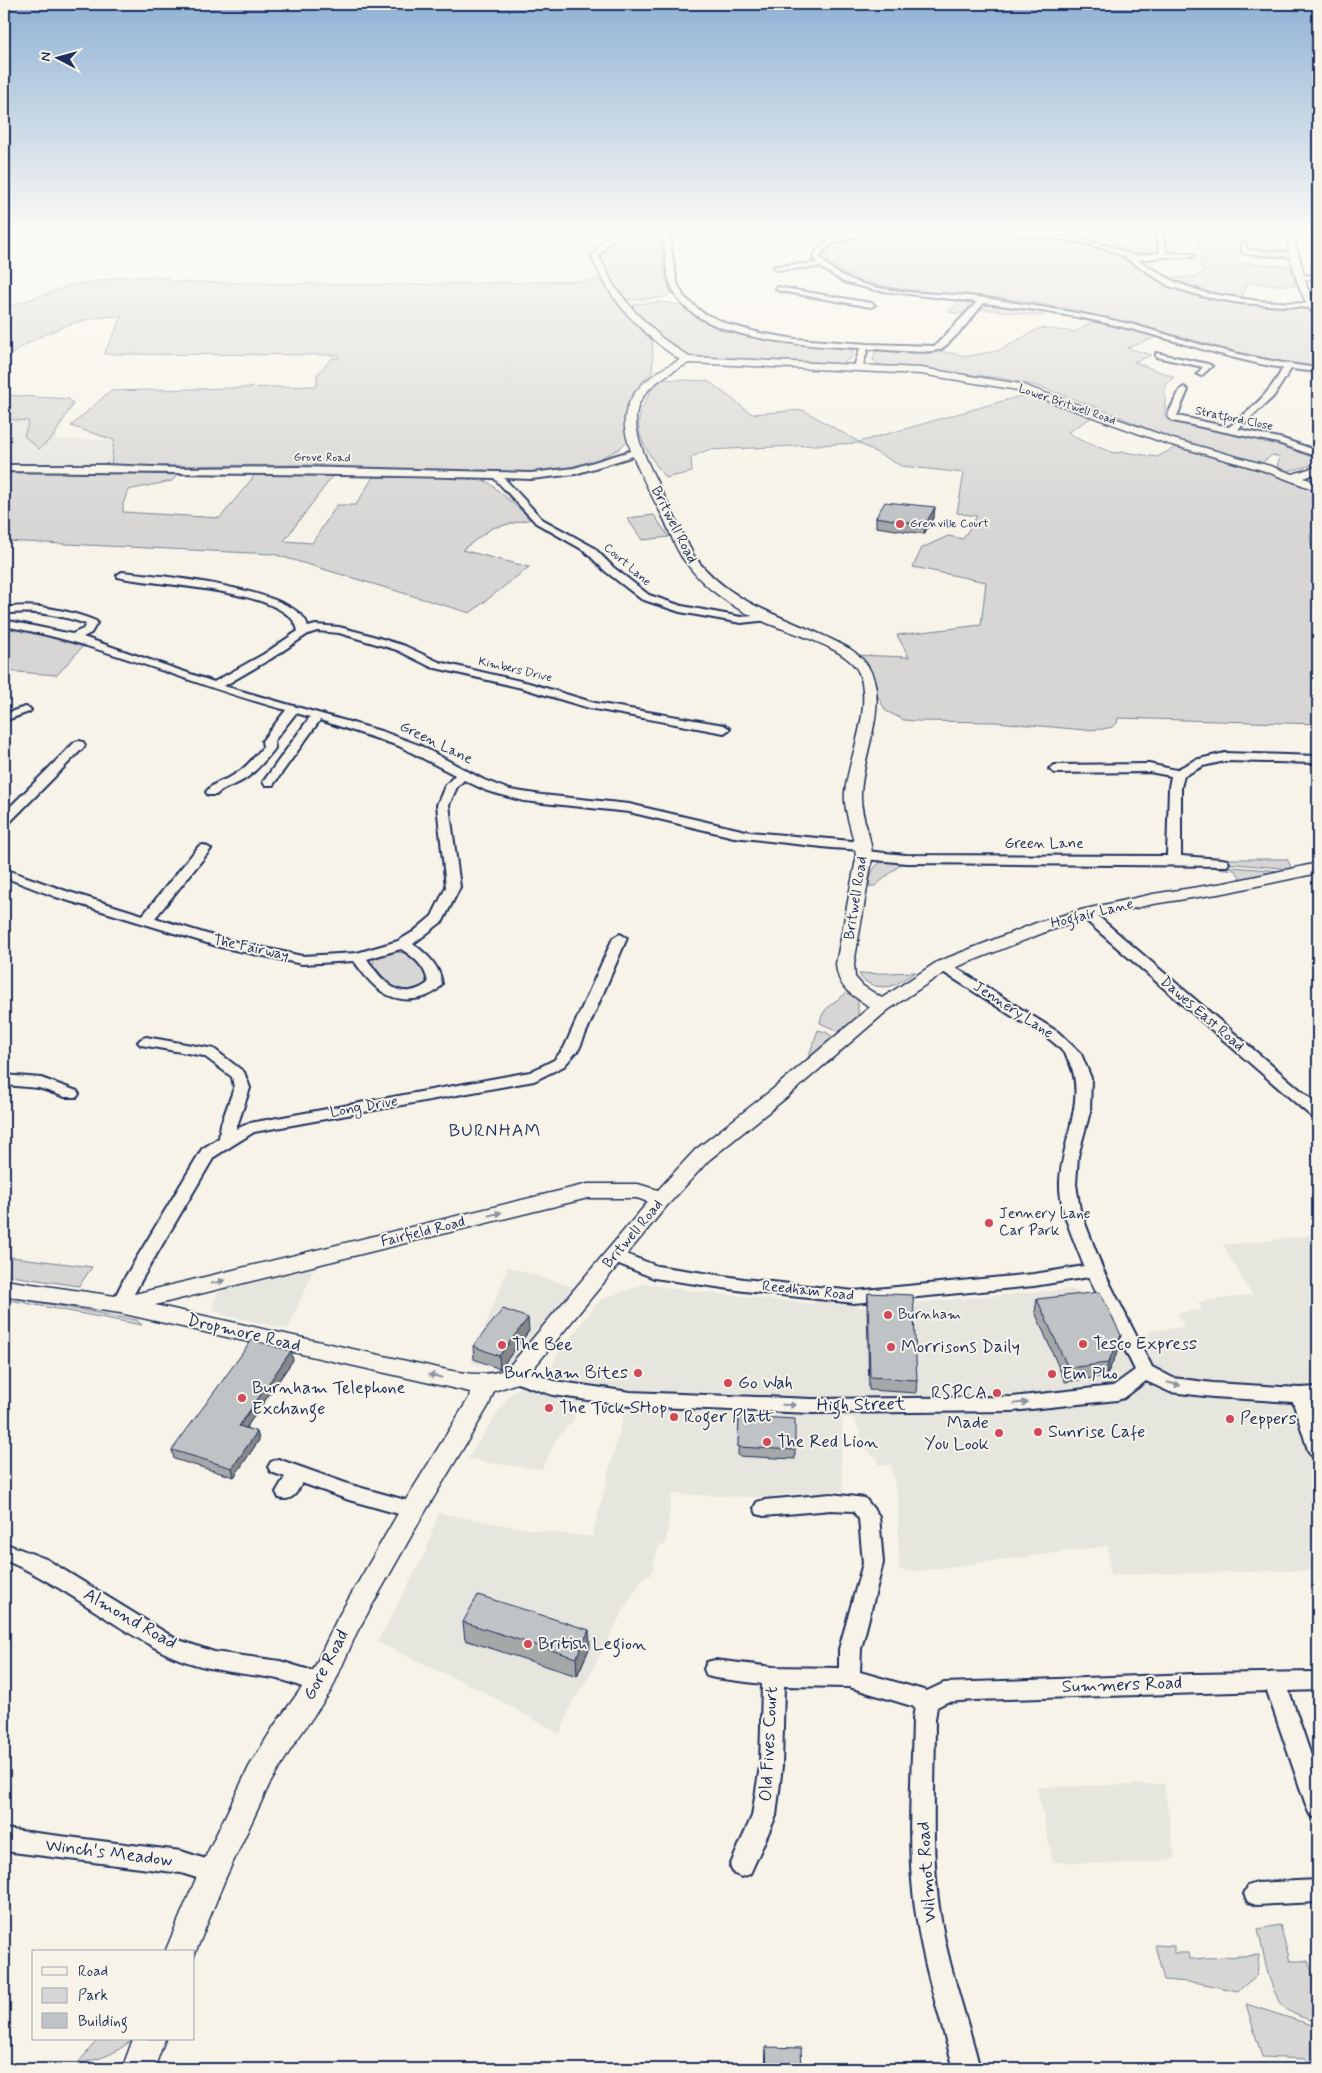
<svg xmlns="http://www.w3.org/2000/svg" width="1322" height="2073" viewBox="0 0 1322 2073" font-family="Mynerve,sans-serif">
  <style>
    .built { fill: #e6e5de }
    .green { fill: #d7d6d4; stroke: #798299 }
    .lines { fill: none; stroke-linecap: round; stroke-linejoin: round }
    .minor-casing { stroke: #1b2f5e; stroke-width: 4 }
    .tertiary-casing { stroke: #1b2f5e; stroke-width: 3 }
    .minor { fill: #f7f3e8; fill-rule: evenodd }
    .tertiary { fill: #f7f3e8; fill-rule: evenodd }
    .wall { fill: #a5a8a9; stroke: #1b2f5e }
    .shaded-wall { fill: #86888a; stroke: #1b2f5e }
    .building { fill: #c0c3c5; stroke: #1b2f5e }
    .oneway { fill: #8991a3 }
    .poi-dot { fill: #d1495b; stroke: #f7f3e8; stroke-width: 2 }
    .labels { text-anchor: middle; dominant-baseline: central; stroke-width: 4; stroke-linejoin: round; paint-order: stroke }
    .far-street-label { font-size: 12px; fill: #1b2f5e; stroke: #f7f3e8 }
    .far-poi-label { font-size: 12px; fill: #1b2f5e; stroke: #f7f3e8; text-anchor: start }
    .street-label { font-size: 15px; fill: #1b2f5e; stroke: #f7f3e8 }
    .poi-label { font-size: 15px; fill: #1b2f5e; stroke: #f7f3e8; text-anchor: start }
    .quarter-label { font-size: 18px; letter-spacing: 1px; fill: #1b2f5e; stroke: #f7f3e8 }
    .near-street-label { font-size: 18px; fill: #1b2f5e; stroke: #f7f3e8 }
    .near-poi-label { font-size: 18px; fill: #1b2f5e; stroke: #f7f3e8; text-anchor: start }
  </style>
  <rect width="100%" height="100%" fill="#f7f3e8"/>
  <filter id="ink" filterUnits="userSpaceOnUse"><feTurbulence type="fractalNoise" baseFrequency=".02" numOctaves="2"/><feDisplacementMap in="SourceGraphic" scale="10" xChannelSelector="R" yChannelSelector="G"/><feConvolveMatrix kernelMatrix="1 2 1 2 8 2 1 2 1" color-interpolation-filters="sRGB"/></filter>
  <g filter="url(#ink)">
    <path class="built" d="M4,401L61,403L56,439L114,440L111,466L4,463Z
      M1318,1233V1570L1110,1575L1108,1546L918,1571L899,1570L898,1500L891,1465H878V1460L865,1448L854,1418L843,1417L841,1462L843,1491L775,1495L774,1498L672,1494L665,1546L659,1545L651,1575L644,1576L620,1616L586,1682L573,1700L560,1734L480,1690L377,1642L426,1552L438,1513L526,1529L592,1537L626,1406L576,1404L573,1421L557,1438L542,1469L488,1463L468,1458L510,1394L552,1367L558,1353L600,1300L646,1283L667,1288L813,1304L816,1301L863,1307L1072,1289L1107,1308L1127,1354L1151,1331L1184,1327L1178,1313L1202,1310L1198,1302L1252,1295L1223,1245L1302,1237Z
      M508,1267L574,1287L507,1368L500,1370L471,1363Z
      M314,1268L288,1329L224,1315L213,1309L217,1293L226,1289Z
      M1164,1784L1175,1859L1132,1864L1053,1862L1037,1787Z"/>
    <path class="green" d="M4,232H121L4,241Z
      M623,232L659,234L664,273L671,293L662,298L626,300C614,286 605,273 599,255Z
      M712,232H852L821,245L782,242L778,245L736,246L732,234Z
      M869,232H983L1087,243L1115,250L1153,278L1180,289L1257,305L1305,307L1318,318V367C1242,358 1174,333 1100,316C1065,308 1028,301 992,297C931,289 881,298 827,262L826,253C838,240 852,236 869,232Z
      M1195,232H1230L1231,242H1235L1239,263L1291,266L1295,286L1248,283L1241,299L1198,290L1167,279L1199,276L1198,274L1205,273L1199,264L1201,254Z
      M1115,244L1150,245L1151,250L1159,251L1157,254L1133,255L1120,249L1124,247Z
      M155,276L167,278L173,282L394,285L591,281L600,279L623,312L652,339L653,357L652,372C632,391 618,413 627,441L619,449L591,463L549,471L503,473L321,469L323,465L111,466L114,440L71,426L110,391L317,386V375L332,358H338L339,355L104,354L122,317C90,313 43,332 16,351C11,354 8,361 4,366V306H11L72,285L123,277Z
      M961,300L977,302L966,314L949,312Z
      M662,302L680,305L697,318L722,331L755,338L845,347L853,351L852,357L834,369L692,359L660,337L636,317L633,307L634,304Z
      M989,304L1046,311L1042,316L983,309Z
      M1093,321L1157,337L1127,348L1152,355L1134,362L1174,377L1165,385V417L1281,443L1313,453L1316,463C1303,467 1291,473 1276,470L1280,457L1272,455L1262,463L1174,440L1101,409L1041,387L1000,378L880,365L873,360L875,352L888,348L932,350L967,356L998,351L1040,328L1076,332Z
      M659,379L708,381L752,414L803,410L859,442L1038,391L1097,414L1068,432L1080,440L1114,453L1124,452L1157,457L1176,447L1254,469L1318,489V527L1310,535L1318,591V724L1118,718L1117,723L1112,727L1103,729L1085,730L996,722L916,721L904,720L886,711L854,655L909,657L897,635L981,625L986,582L913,567L922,548L948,536L963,539L977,516L957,513L964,473L901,466L859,443L708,450L691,457L692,472L665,478C636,435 627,425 659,379Z
      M4,395L69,399L73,404L53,437L39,449L24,436L29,421L4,419Z
      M4,471L178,473L172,481L128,490L123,504V512L220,518L255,475L334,474L284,541L312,543L337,505H356L373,477L465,478L488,482L531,519L492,528L462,550L529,567L470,613L273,554L4,541Z
      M654,515L669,537L642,540L627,518Z
      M4,626L35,630L83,646L57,675L4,671Z
      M890,859L906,860L875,886H869C871,870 874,863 890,859Z
      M1224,859H1287L1292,869L1225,863Z
      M1221,866L1281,871L1237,880L1240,877L1235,870L1216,868Z
      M393,951L408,954L428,976L425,985L409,990L393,989L372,968L374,959Z
      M916,972C908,976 899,984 891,986C880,989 863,984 859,974Z
      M847,992L858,1000V1017L840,1032L820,1023C822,1007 836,1002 847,992Z
      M818,1030L826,1032L833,1037L812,1058H808Z
      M4,1256L92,1267L79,1286L4,1275Z
      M4,1296L137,1320L142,1325L4,1299Z
      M1280,1925L1290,1961H1308L1318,1989V2022C1308,2019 1298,2017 1289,2011C1269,1998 1264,1952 1258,1929Z
      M1155,1945L1174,1946V1953H1189L1190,1959L1259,1955L1257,1975L1238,1991L1199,1983L1164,1980Z
      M1246,2004L1318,2027V2063H1306L1305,2059L1262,2057Z
      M98,2039H133C114,2055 101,2059 78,2063Z"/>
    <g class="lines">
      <defs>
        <path id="minor" d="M662,232H668L677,283L684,297L703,313L730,325L760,333L795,339L868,344L935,346L977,302L874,290L844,282L820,267L777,270L773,268L777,266L817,263L813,258C820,239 845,232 864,232C850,241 826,240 820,258C857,300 934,290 985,298C1034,306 1085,313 1134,325C1156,331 1177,338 1199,344C1238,355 1278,363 1318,368V372L1291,369L1273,397L1238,429L1283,439L1318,451V457L1278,443L1173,421L1169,418L1168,414L1180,390L1184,387L1188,390L1177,416L1229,427C1251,410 1270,393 1283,368C1231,360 1182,342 1131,329C1083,317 1034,309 984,303C972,317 956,339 941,349C931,355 882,349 868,349L862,367L858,369L854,367L860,348C811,346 699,341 674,292C664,274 667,251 662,232Z
          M994,232H1027L1083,239L1112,247L1133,256L1160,253L1155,232H1161L1167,253L1192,254L1195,256L1194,257H1164L1138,260L1175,282L1206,293L1258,301L1311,304L1315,306L1311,308L1240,303L1205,297L1169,286L1124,257L1108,249L1069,240Z
          M1241,243H1245L1248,250L1295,253L1298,255L1295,257L1245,254L1242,252Z
          M1299,275L1318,276V280L1302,279H1299Z
          M777,287L871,303L875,305L871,307L780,291L776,289Z
          M1156,353L1208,364L1212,366L1201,376L1197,374L1203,367L1156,357Z
          M637,449L640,450V454L575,474L531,479L504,478L542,519L593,547L613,567L649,595L682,606L741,617L765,615L770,618L769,620L741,623L680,612L641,599L605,571L585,551L536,523L494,478C330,474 167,473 4,471V465H104L177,468L299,467L531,473L574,468Z
          M122,572C156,575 303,589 308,627L316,625L339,627L366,634L405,646L439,662L529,683L595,703L724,725L730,729L724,733L589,708L522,688L431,667L397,650L339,633L317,631L308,634L272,658L224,686L384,732L419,745L484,780L510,790L542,795L629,804L750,832L863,842L870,846L863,850L831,848L734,837L629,812L524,801L487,791L464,780L457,787L449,805L460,887L443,921L413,944C427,954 440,966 442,984C437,992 429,996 420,998C388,1005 371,985 354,961L302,964L220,947L56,897L4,877V869L66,891L143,915L199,846L204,845L211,849L155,918L223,939L302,956L357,953L398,941L413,932L432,916L446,887L437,805L445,786L455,775L399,746L320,720L273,785H265L263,782L310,717L296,713L274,741L275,748L273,751C265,760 256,772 245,779C235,786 225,786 216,795H208L206,792C214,781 226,781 237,773C247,767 255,756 263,747L262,741L286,710C191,685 101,643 4,626V620L72,634L83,629L86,624C60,615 32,610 4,614V608C35,603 67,610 96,621L97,623L91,633L83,637L214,682L264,654L298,631C291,588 154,586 118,577L117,575ZM401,949C414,957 426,967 428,983C400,1004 382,981 367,959Z
          M25,707L29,708L31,710L29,712L4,721V714Z
          M79,741L83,742L85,745L83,748L9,823L4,824V813L75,742Z
          M1225,753L1318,756L1317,763L1225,761L1203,766L1184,776L1181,787V856L1222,859L1227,860L1229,863L1227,866L906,863L865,859L858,855L865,851L906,855L1167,856L1169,787L1171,776L1149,772L1055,773L1049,769L1055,765L1149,764L1176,770L1195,760Z
          M1087,910L1092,911L1318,1105V1118L1312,1117L1082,917L1080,914Z
          M620,934L627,938L579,1049L564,1066L534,1081L254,1132L214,1157L142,1279L126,1309L120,1311L114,1309L111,1305L124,1279L202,1149L219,1138L221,1124L234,1088L232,1077L204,1056L141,1045L138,1042L141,1039L146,1037L214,1049L244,1072L250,1088L236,1129L250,1123L530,1072L554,1060L564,1048L613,938Z
          M943,962L948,963L1058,1032L1081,1054L1091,1078L1090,1112L1078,1156L1076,1184L1080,1210L1103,1270L1152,1367L1173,1378L1213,1383L1300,1388L1318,1387V1401H1311L1318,1422V1457L1311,1455L1308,1450L1293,1402L1213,1397L1170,1392L1146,1381L1124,1398L1117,1400L1012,1411L812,1413L630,1406L553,1395L508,1380L506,1375L508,1370L515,1368L554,1381L630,1392L812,1399L1012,1397L1113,1386L1135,1370L1089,1277L1034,1286L854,1303L744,1291L654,1278L609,1260L606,1256L609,1252L615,1250L657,1266L744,1279L854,1291L1034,1274L1084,1266C1074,1239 1059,1210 1060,1182C1061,1142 1090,1093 1066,1056C1055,1039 1032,1028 1015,1018C989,1001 964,985 938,969L936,966L938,963Z
          M4,1075L41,1078L77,1091L79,1094L77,1097H65L39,1088L4,1085Z
          M278,1459L351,1485L420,1504L423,1510L420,1516L413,1518L349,1500L302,1483C296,1494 292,1502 279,1498L276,1492L285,1477L271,1472L268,1467L271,1462Z
          M831,1494L865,1498L879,1516L883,1563L861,1649L860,1672L927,1691L944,1683L974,1682L1193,1674L1318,1672V1690L1289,1691L1318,1776V1819L1310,1815L1307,1808L1267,1691L974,1700L947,1702L937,1707L935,1719C935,1784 930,1849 940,1914C948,1967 967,2017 980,2069H954C938,2011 919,1952 913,1891C907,1834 912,1776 913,1719L915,1707L849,1687L784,1686L782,1766L776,1816L750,1874L742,1877L734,1874L730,1866L752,1816L760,1766L762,1684L715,1678L707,1676L704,1669L707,1662L715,1660L773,1667L839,1668V1649L863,1563L859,1519L853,1511L831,1510L764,1516L757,1514L754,1508L757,1502L764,1500Z
          M4,1543L46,1559L176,1639L214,1652L280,1661L329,1676L332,1683L329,1690C313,1695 294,1682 278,1679C237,1672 199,1671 161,1651C107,1623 61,1583 4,1560Z
          M4,1829L181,1851L221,1864L225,1872L221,1880L213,1883L181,1873L4,1851Z
          M1318,1880V1902L1256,1905L1248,1902L1244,1894L1248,1886L1256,1883Z"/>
        <path id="tertiary" d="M610,232H619L599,256L614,286L636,313L662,338L689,357L921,368L1020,384L1173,439L1270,466L1293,474L1318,466V473L1304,478L1318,483V491L1262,470L1165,443L1018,390L921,374L689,363C623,395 627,421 656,480C669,505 681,531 694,556C736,611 794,617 850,649C902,682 862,747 861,795C860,817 873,837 872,859L854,964L855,977L863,986L882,998L937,962L1036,923L1081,910L1153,894L1224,883L1318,863V873L1224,893L1153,904L1091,918L1048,931L949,970L931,981L888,1010L787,1097L709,1160L665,1208L523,1381L494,1391L489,1405L422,1517L357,1632L331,1691L294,1744L269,1785L226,1877L194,1956V1952H165L203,1862L249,1767L274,1726L311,1675L337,1619L404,1503L469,1398L470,1392L120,1313L4,1296V1280L122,1297L588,1184H638L658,1190L695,1150L773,1089L870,1007C851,994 838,989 836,964L856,859C856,836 843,815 845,792C849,756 873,708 859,673C849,648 791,633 767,623C751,616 735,608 721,597C706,587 694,574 684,560C675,548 670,532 664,519C652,495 621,443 625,417C629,388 656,371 680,360C641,333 609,300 591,256ZM588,1198H637L648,1202L507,1369C486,1377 468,1374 447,1370L155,1305Z
          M1285,232H1293L1307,287L1318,309V318L1315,317C1296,291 1292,262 1285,232Z
          M133,2039H165L154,2069H122Z"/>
      </defs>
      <use href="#minor" class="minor-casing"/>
      <use href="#tertiary" class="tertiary-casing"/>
      <use href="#minor" class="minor"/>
      <use href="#tertiary" class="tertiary"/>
    </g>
    <path class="wall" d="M935,507L934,516L924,534L876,527V517Z
      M868,1293L917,1380L916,1393L869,1390L867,1306Z
      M1037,1299L1119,1349L1106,1376L1065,1382L1035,1312Z
      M529,1331L500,1369L474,1359L473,1346Z
      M293,1360L246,1428L257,1432L259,1440L234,1477L174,1459L172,1450Z
      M739,1416L795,1450V1459L738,1456Z
      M463,1622L590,1647L577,1676L465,1640Z
      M766,2047L802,2069H765Z"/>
    <path class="shaded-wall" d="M935,507L934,516L924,534L925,525Z
      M528,1318L529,1331L500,1369L499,1356Z
      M1121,1335L1119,1349L1106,1376L1108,1363Z
      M291,1351L293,1360L241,1435L239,1426Z
      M257,1432L259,1440L234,1477L232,1468Z
      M589,1630L590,1647L577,1676L576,1658Z"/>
    <path class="building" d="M885,502L935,507L925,525L876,517Z
      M1100,1292L1121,1335L1108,1363L1068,1368L1037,1299Z
      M868,1293L913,1295L917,1380L870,1377Z
      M503,1309L528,1318L499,1356L473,1346Z
      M252,1340L291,1351L239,1426L257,1432L232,1468L172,1450Z
      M739,1416L795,1419V1450L738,1447Z
      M478,1595L589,1630L576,1658L463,1622Z
      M766,2047L801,2048L802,2069H767Z"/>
    <defs><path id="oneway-solid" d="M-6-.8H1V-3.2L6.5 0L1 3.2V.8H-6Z" transform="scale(1.25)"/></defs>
    <g class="oneway">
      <use href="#oneway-solid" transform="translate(495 1214) rotate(-14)"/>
      <use href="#oneway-solid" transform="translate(218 1282) rotate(-14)"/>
      <use href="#oneway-solid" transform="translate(435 1376) rotate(-167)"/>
      <use href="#oneway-solid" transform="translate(1174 1384) rotate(13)"/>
      <use href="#oneway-solid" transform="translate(1021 1403) rotate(-6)"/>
      <use href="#oneway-solid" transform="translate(789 1405) rotate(2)"/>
    </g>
  </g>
  <linearGradient id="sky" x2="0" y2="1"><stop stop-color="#90b2d5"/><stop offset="0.44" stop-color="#fbfaf5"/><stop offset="1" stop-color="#fbfaf5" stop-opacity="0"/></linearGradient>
  <rect width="1322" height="522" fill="url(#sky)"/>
  <g class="poi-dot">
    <circle cx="900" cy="524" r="5"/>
    <circle cx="989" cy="1223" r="5"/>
    <circle cx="888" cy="1315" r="5"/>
    <circle cx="1083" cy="1344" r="5"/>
    <circle cx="502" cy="1345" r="5"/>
    <circle cx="891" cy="1347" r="5"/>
    <circle cx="638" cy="1373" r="5"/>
    <circle cx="1052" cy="1374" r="5"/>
    <circle cx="728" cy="1383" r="5"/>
    <circle cx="997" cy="1393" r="5"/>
    <circle cx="242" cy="1398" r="5"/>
    <circle cx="549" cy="1408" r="5"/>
    <circle cx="674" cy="1417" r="5"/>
    <circle cx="1230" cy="1419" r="5"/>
    <circle cx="1038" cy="1432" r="5"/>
    <circle cx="999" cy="1433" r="5"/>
    <circle cx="767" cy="1442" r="5"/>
    <circle cx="528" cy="1644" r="5"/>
  </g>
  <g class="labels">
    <g class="far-street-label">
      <text transform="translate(1067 405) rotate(19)">Lower Britwell Road</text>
      <text transform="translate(1234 419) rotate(12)">Stratford Close</text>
      <text transform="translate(322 458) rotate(1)">Grove Road</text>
      <text transform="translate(627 565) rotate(41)">Court Lane</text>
      <text transform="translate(515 670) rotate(13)">Kimbers Drive</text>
    </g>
    <g class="far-poi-label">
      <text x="910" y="524">Grenville Court</text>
    </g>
    <g class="street-label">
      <text transform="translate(674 525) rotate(63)">Britwell Road</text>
      <text transform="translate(436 743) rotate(26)">Green Lane</text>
      <text x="1044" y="844">Green Lane</text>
      <text transform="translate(856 898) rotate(-81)">Britwell Road</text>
      <text transform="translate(1092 914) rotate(-14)">Hogfair Lane</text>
      <text transform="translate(251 948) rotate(12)">The Fairway</text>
      <text transform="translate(1013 1010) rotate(33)">Jennery Lane</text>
      <text transform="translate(1202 1014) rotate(41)">Dawes East Road</text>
      <text transform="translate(364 1107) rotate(-10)">Long Drive</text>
      <text transform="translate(423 1232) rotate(-14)">Fairfield Road</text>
      <text transform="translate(633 1234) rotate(-50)">Britwell Road</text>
      <text transform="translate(808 1291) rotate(6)">Reedham Road</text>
    </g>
    <g class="poi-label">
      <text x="999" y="1214">Jennery Lane<tspan x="999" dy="17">Car Park</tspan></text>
      <text x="898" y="1315">Burnham</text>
    </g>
    <g class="quarter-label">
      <text x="495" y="1131">BURNHAM</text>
    </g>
    <g class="near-street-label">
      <text transform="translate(244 1333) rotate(13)">Dropmore Road</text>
      <text transform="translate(861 1405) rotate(-1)">High Street</text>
      <text transform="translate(130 1619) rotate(30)">Almond Road</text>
      <text transform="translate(326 1665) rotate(-62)">Gore Road</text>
      <text transform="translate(1122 1685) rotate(-2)">Summers Road</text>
      <text transform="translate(769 1744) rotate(-87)">Old Fives Court</text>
      <text transform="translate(109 1853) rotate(7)">Winch's Meadow</text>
      <text transform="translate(927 1872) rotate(-94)">Wilmot Road</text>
    </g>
    <g class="near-poi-label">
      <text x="1093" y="1344">Tesco Express</text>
      <text x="512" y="1345">The Bee</text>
      <text x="901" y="1347">Morrisons Daily</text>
      <text x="628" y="1373" text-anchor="end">Burnham Bites</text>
      <text x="1062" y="1374">Em Pho</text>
      <text x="738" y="1383">Go Wah</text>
      <text x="252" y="1388">Burnham Telephone<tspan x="252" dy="21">Exchange</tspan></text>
      <text x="987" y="1393" text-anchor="end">RSPCA</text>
      <text x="559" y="1408">The Tuck SHop</text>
      <text x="684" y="1417">Roger Platt</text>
      <text x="1240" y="1419">Peppers</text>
      <text x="989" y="1423" text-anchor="end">Made<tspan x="989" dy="21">You Look</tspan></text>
      <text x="1048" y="1432">Sunrise Cafe</text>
      <text x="777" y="1442">The Red Lion</text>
      <text x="538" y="1644">British Legion</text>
    </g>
  </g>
  <rect width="1322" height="2073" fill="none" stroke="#f7f3e8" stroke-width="20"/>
  <rect x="10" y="10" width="1302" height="2053" fill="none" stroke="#1b2f5e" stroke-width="2" filter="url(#ink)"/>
  <rect x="32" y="1950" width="162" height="90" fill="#f7f3e8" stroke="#9fa5b1"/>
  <rect x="42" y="1967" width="25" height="8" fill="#f7f3e8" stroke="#9fa5b1"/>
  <text x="78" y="1976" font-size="15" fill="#1b2f5e">Road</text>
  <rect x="42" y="1988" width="25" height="15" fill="#d7d6d4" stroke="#9fa5b1"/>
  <text x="78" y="2000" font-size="15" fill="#1b2f5e">Park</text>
  <rect x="42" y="2013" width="25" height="15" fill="#c0c3c5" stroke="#9fa5b1"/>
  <text x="78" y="2026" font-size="15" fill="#1b2f5e">Building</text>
  <g transform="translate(58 58) rotate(276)" stroke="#f7f3e8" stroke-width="4" paint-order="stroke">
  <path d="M0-4L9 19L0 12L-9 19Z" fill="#1b2f5e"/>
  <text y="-8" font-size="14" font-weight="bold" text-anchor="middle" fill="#1b2f5e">N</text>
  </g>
</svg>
